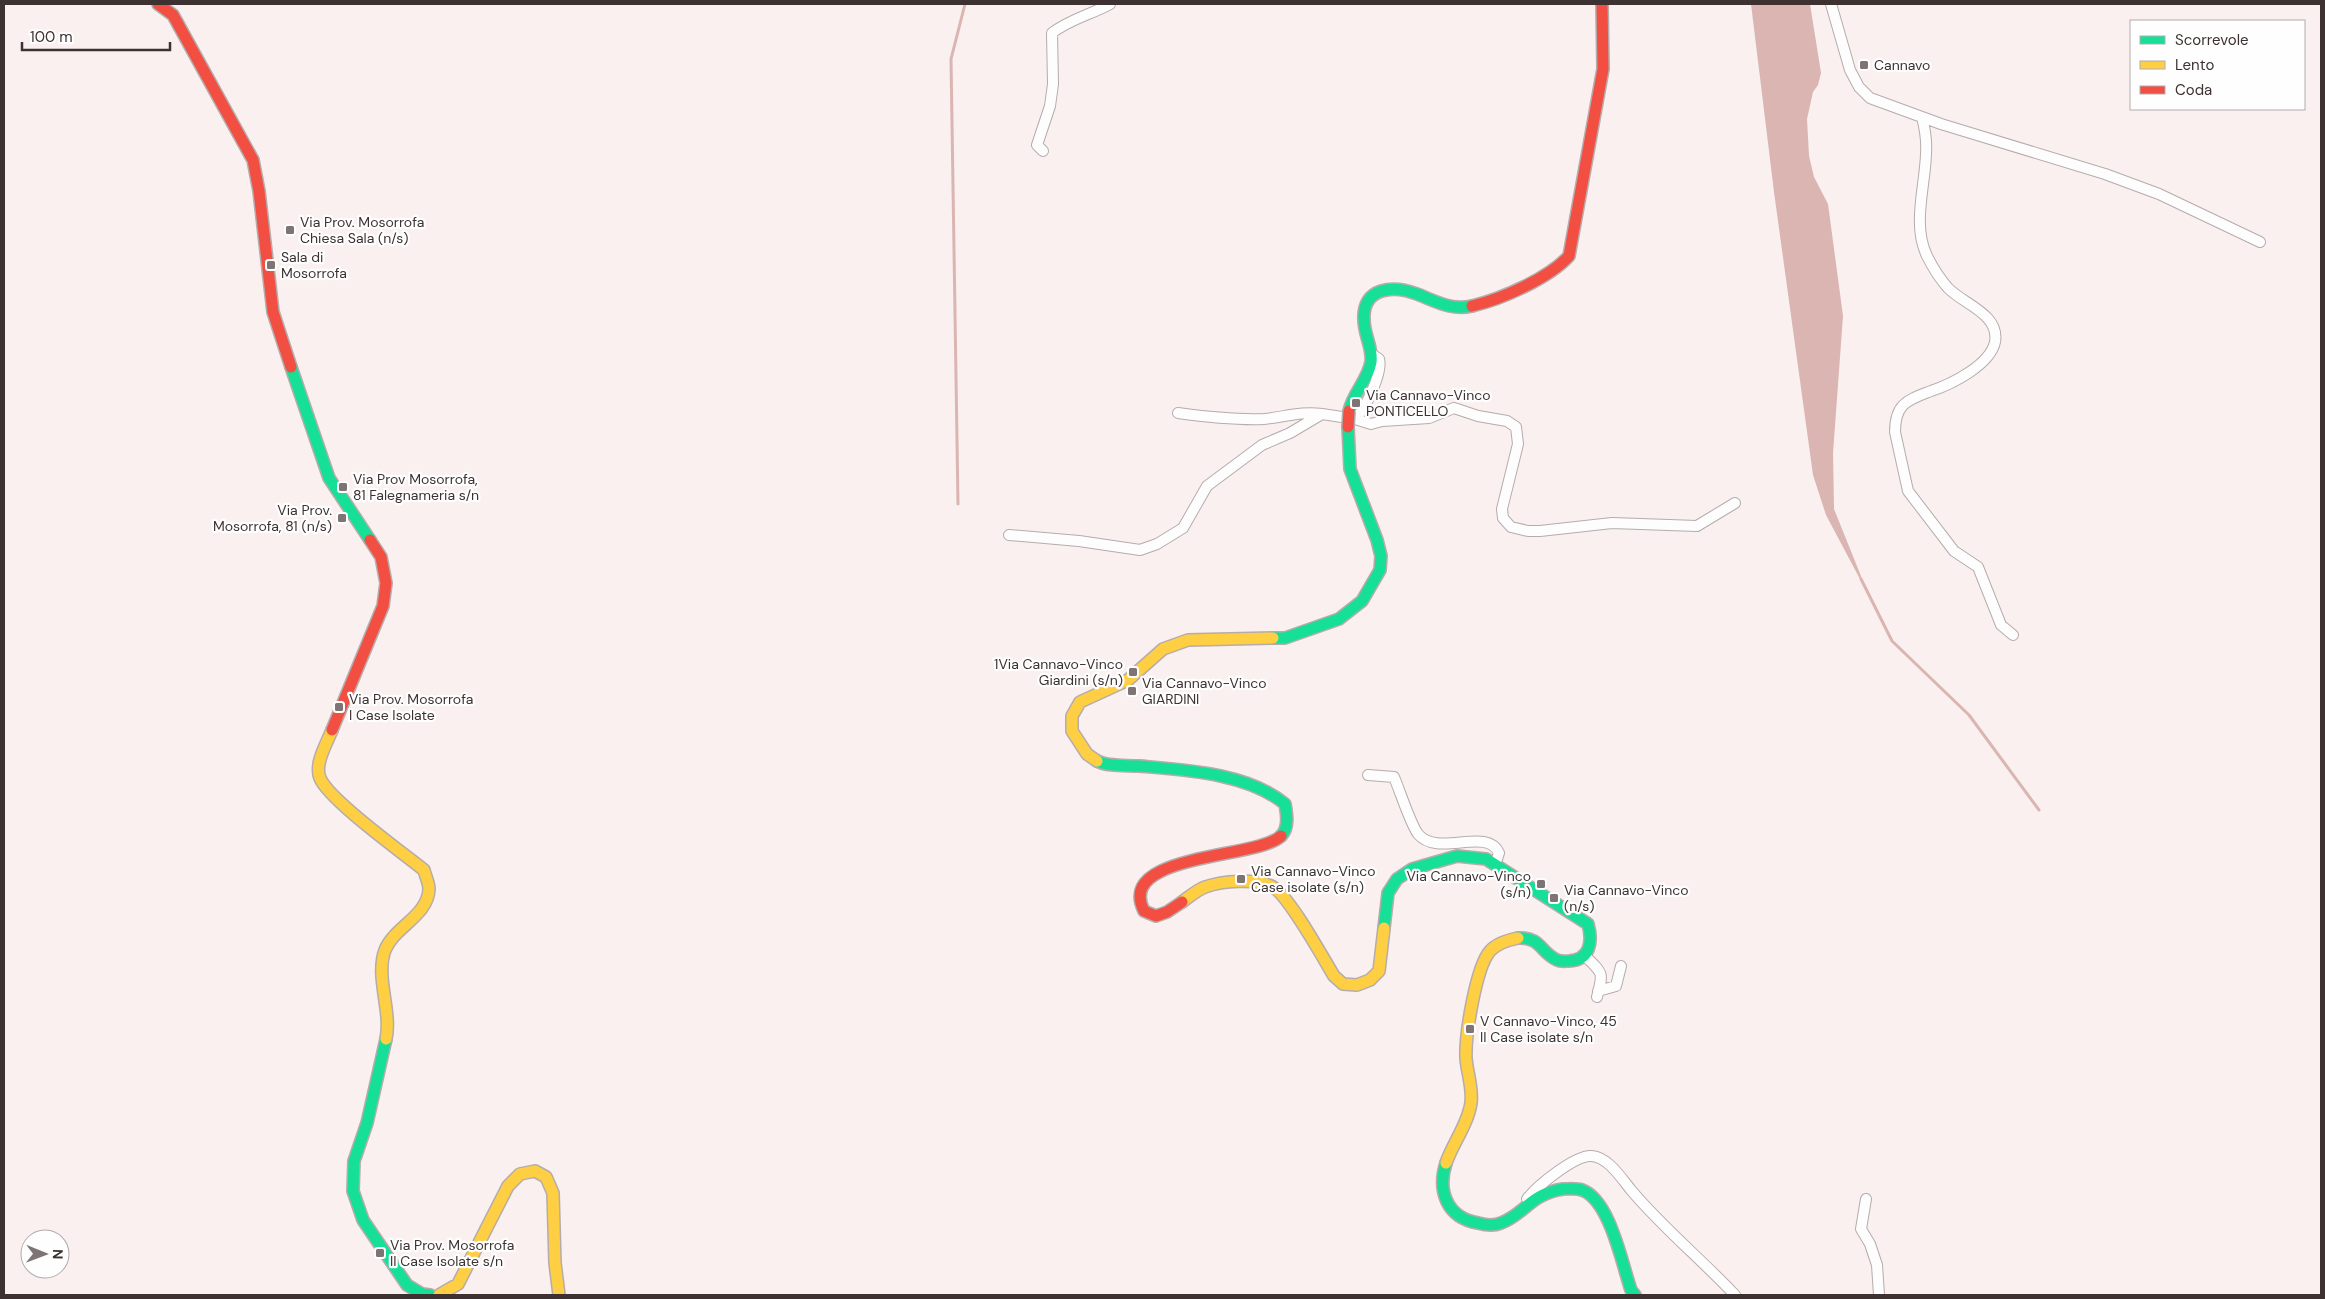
<svg xmlns="http://www.w3.org/2000/svg" width="2325" height="1299" viewBox="0 0 2325 1299" font-family="'DM Sans',sans-serif">
  <style>
    .water { fill: #dab5b2 }
    .lines { fill: none; stroke-linecap: round; stroke-linejoin: round }
    .stream { stroke: #dab5b2; stroke-width: 3 }
    .street-casing { stroke: #b5acab; stroke-width: 12 }
    .fast-casing { stroke: #b5acab; stroke-width: 14 }
    .slow-casing { stroke: #b5acab; stroke-width: 14 }
    .jam-casing { stroke: #b5acab; stroke-width: 14 }
    .street { stroke: #fefdfd; stroke-width: 10 }
    .fast { stroke: #16e098; stroke-width: 11 }
    .slow { stroke: #ffcf43; stroke-width: 11 }
    .jam { stroke: #f24e42; stroke-width: 11 }
    .jam-bridge-casing { stroke: #b5acab; stroke-width: 14; stroke-linecap: butt }
    .jam-bridge { stroke: #f24e42; stroke-width: 11 }
    .poi-dot { fill: #7f7474; stroke: #fefefe; stroke-width: 2 }
    .labels { text-anchor: middle; dominant-baseline: central; stroke-width: 4.5; stroke-linejoin: round; paint-order: stroke }
    .poi-label { font-size: 14px; fill: #3d3231; stroke: #fefefe; text-anchor: start }
  </style>
  <rect width="100%" height="100%" fill="#f9f0ef"/>
  <path class="water" d="M1751,4H1810L1821,73L1818,85L1813,92L1807,119L1809,156L1814,177L1828,204L1843,316L1833,453L1834,509L1869,596L1826,515L1813,475L1774,192Z"/>
  <g class="lines">
    <path class="stream" d="M958,504L951,59L965,4
      M1861,579L1892,641L1969,715L2039,810"/>
    <defs>
      <path id="street" d="M1831,4L1850,70L1859,87L1870,98L1941,124L2105,174L2159,194L2260,242
        M1922,117C1925,129 1927,141 1926,154C1925,187 1912,225 1927,256C1932,266 1940,279 1948,288C1963,304 2000,314 1995,342C1990,365 1952,384 1931,391C1908,400 1895,403 1895,432L1908,491L1954,551L1978,567L2001,625L2013,635
        M1043,151L1037,145L1050,106L1053,84L1052,33C1070,19 1090,15 1110,4
        M1178,413C1207,417 1235,420 1264,419C1284,417 1302,411 1322,414
        M1355,419L1371,424L1382,421L1429,418L1454,408L1478,416L1507,421L1516,427L1518,444L1502,509L1503,518L1511,527L1528,531H1540L1612,523L1697,526L1735,503
        M1009,535L1079,541L1140,550L1157,544L1183,528L1207,486L1262,445L1290,433L1322,414L1355,419C1365,410 1383,372 1379,359L1373,355
        M1368,775L1394,777C1400,791 1410,823 1418,834C1438,858 1487,826 1499,853L1495,865
        M1586,957C1604,974 1603,973 1597,997
        M1598,991L1616,986L1621,966
        M1527,1199C1537,1186 1576,1154 1592,1156C1608,1157 1622,1179 1631,1190C1663,1228 1701,1259 1735,1295
        M1866,1199L1861,1229L1870,1244L1877,1265L1879,1295"/>
      <path id="fast" d="M291,367L329,478L370,540
        M1349,411C1353,393 1368,380 1371,362C1373,348 1364,335 1364,320C1362,287 1393,285 1417,294C1435,301 1452,311 1472,306
        M1273,638H1285L1339,619L1362,601L1380,570L1381,556L1377,540L1350,469L1348,427
        M1097,761C1108,767 1126,765 1139,766C1185,770 1248,773 1285,804C1287,815 1289,828 1281,836
        M1384,928L1388,893L1397,879L1412,869L1457,856L1486,859L1588,924C1593,942 1590,960 1569,961C1565,961 1561,962 1557,960C1540,952 1541,937 1518,938
        M386,1039L367,1123L354,1161L353,1191L363,1220L407,1285L422,1294L430,1295
        M1446,1163C1437,1191 1447,1218 1478,1223C1485,1225 1494,1226 1501,1223C1525,1214 1530,1194 1563,1189C1569,1189 1576,1188 1582,1190C1610,1200 1622,1264 1631,1290L1635,1295"/>
      <path id="slow" d="M332,730C327,743 314,764 320,778C328,799 403,853 424,870C425,875 429,883 429,889C428,916 394,927 385,950C375,977 392,1011 386,1039
        M1097,761L1087,754L1072,731V716L1080,702L1128,680L1163,649L1188,640L1273,638
        M1182,902C1189,897 1197,890 1205,887C1222,881 1256,878 1273,887C1289,896 1323,958 1334,976L1343,984L1357,985L1370,980L1379,971L1384,928
        M1446,1163C1453,1143 1468,1124 1471,1103C1473,1087 1467,1073 1466,1058C1465,1035 1476,967 1490,951C1497,943 1508,940 1518,938
        M439,1295L458,1284L508,1186L520,1174L535,1171L546,1177L553,1193L555,1263L559,1295"/>
      <path id="jam" d="M158,4L173,15L253,160L259,191L273,312L291,367
        M1472,306C1502,299 1549,278 1569,256L1603,69L1602,4
        M332,730L383,606L386,583L381,557L370,540
        M1182,902L1167,912L1156,916L1144,911C1115,853 1258,859 1281,836"/>
    </defs>
    <use href="#street" class="street-casing"/>
    <use href="#fast" class="fast-casing"/>
    <use href="#slow" class="slow-casing"/>
    <use href="#jam" class="jam-casing"/>
    <use href="#street" class="street"/>
    <use href="#fast" class="fast"/>
    <use href="#slow" class="slow"/>
    <use href="#jam" class="jam"/>
    <defs>
      <path id="jam-bridge" d="M1348,427L1349,411"/>
    </defs>
    <use href="#jam-bridge" class="jam-bridge-casing"/>
    <use href="#jam-bridge" class="jam-bridge"/>
  </g>
  <g class="poi-dot">
    <rect x="1859" y="60" width="10" height="10" rx="2.5"/>
    <rect x="285" y="225" width="10" height="10" rx="2.5"/>
    <rect x="266" y="260" width="10" height="10" rx="2.5"/>
    <rect x="1351" y="398" width="10" height="10" rx="2.5"/>
    <rect x="338" y="482" width="10" height="10" rx="2.5"/>
    <rect x="337" y="513" width="10" height="10" rx="2.5"/>
    <rect x="1128" y="667" width="10" height="10" rx="2.5"/>
    <rect x="1127" y="686" width="10" height="10" rx="2.5"/>
    <rect x="334" y="702" width="10" height="10" rx="2.5"/>
    <rect x="1236" y="874" width="10" height="10" rx="2.5"/>
    <rect x="1536" y="879" width="10" height="10" rx="2.5"/>
    <rect x="1549" y="893" width="10" height="10" rx="2.5"/>
    <rect x="1465" y="1024" width="10" height="10" rx="2.5"/>
    <rect x="375" y="1248" width="10" height="10" rx="2.5"/>
  </g>
  <g class="labels">
    <g class="poi-label">
      <text x="1874" y="65">Cannavo</text>
      <text x="300" y="222">Via Prov. Mosorrofa<tspan x="300" dy="16">Chiesa Sala (n/s)</tspan></text>
      <text x="281" y="257">Sala di<tspan x="281" dy="16">Mosorrofa</tspan></text>
      <text x="1366" y="395">Via Cannavo-Vinco<tspan x="1366" dy="16">PONTICELLO</tspan></text>
      <text x="353" y="479">Via Prov Mosorrofa,<tspan x="353" dy="16">81 Falegnameria s/n</tspan></text>
      <text x="332" y="510" text-anchor="end">Via Prov.<tspan x="332" dy="16">Mosorrofa, 81 (n/s)</tspan></text>
      <text x="1123" y="664" text-anchor="end">1Via Cannavo-Vinco<tspan x="1123" dy="16">Giardini (s/n)</tspan></text>
      <text x="1142" y="683">Via Cannavo-Vinco<tspan x="1142" dy="16">GIARDINI</tspan></text>
      <text x="349" y="699">Via Prov. Mosorrofa<tspan x="349" dy="16">I Case Isolate</tspan></text>
      <text x="1251" y="871">Via Cannavo-Vinco<tspan x="1251" dy="16">Case isolate (s/n)</tspan></text>
      <text x="1531" y="876" text-anchor="end">Via Cannavo-Vinco<tspan x="1531" dy="16">(s/n)</tspan></text>
      <text x="1564" y="890">Via Cannavo-Vinco<tspan x="1564" dy="16">(n/s)</tspan></text>
      <text x="1480" y="1021">V Cannavo-Vinco, 45<tspan x="1480" dy="16">II Case isolate s/n</tspan></text>
      <text x="390" y="1245">Via Prov. Mosorrofa<tspan x="390" dy="16">II Case Isolate s/n</tspan></text>
    </g>
  </g>
  <rect width="2325" height="1299" fill="none" stroke="#3d3231" stroke-width="10"/>
  <rect x="2130" y="20" width="175" height="90" fill="#fefefe" stroke="#b1acac"/>
  <rect x="2140" y="36" width="25" height="8" fill="#16e098" stroke="#b1acac"/>
  <text x="2175" y="45" font-size="15" fill="#3d3231">Scorrevole</text>
  <rect x="2140" y="61" width="25" height="8" fill="#ffcf43" stroke="#b1acac"/>
  <text x="2175" y="70" font-size="15" fill="#3d3231">Lento</text>
  <rect x="2140" y="86" width="25" height="8" fill="#f24e42" stroke="#b1acac"/>
  <text x="2175" y="95" font-size="15" fill="#3d3231">Coda</text>
  <g transform="translate(45 1254) rotate(91)"><circle r="24" fill="#fefefe" stroke="#b1acac"/>
  <path d="M0-4L9 19L0 12L-9 19Z" fill="#7f7474"/>
  <text y="-8" font-size="14" font-weight="bold" text-anchor="middle" fill="#3d3231">N</text>
  </g>
  <path d="M22 42v8h148v-8" fill="none" stroke="#3d3231" stroke-width="2.5"/>
  <text x="30" y="42" font-size="15" fill="#3d3231" stroke="#fefefe" stroke-width="4" paint-order="stroke">100 m</text>
</svg>
